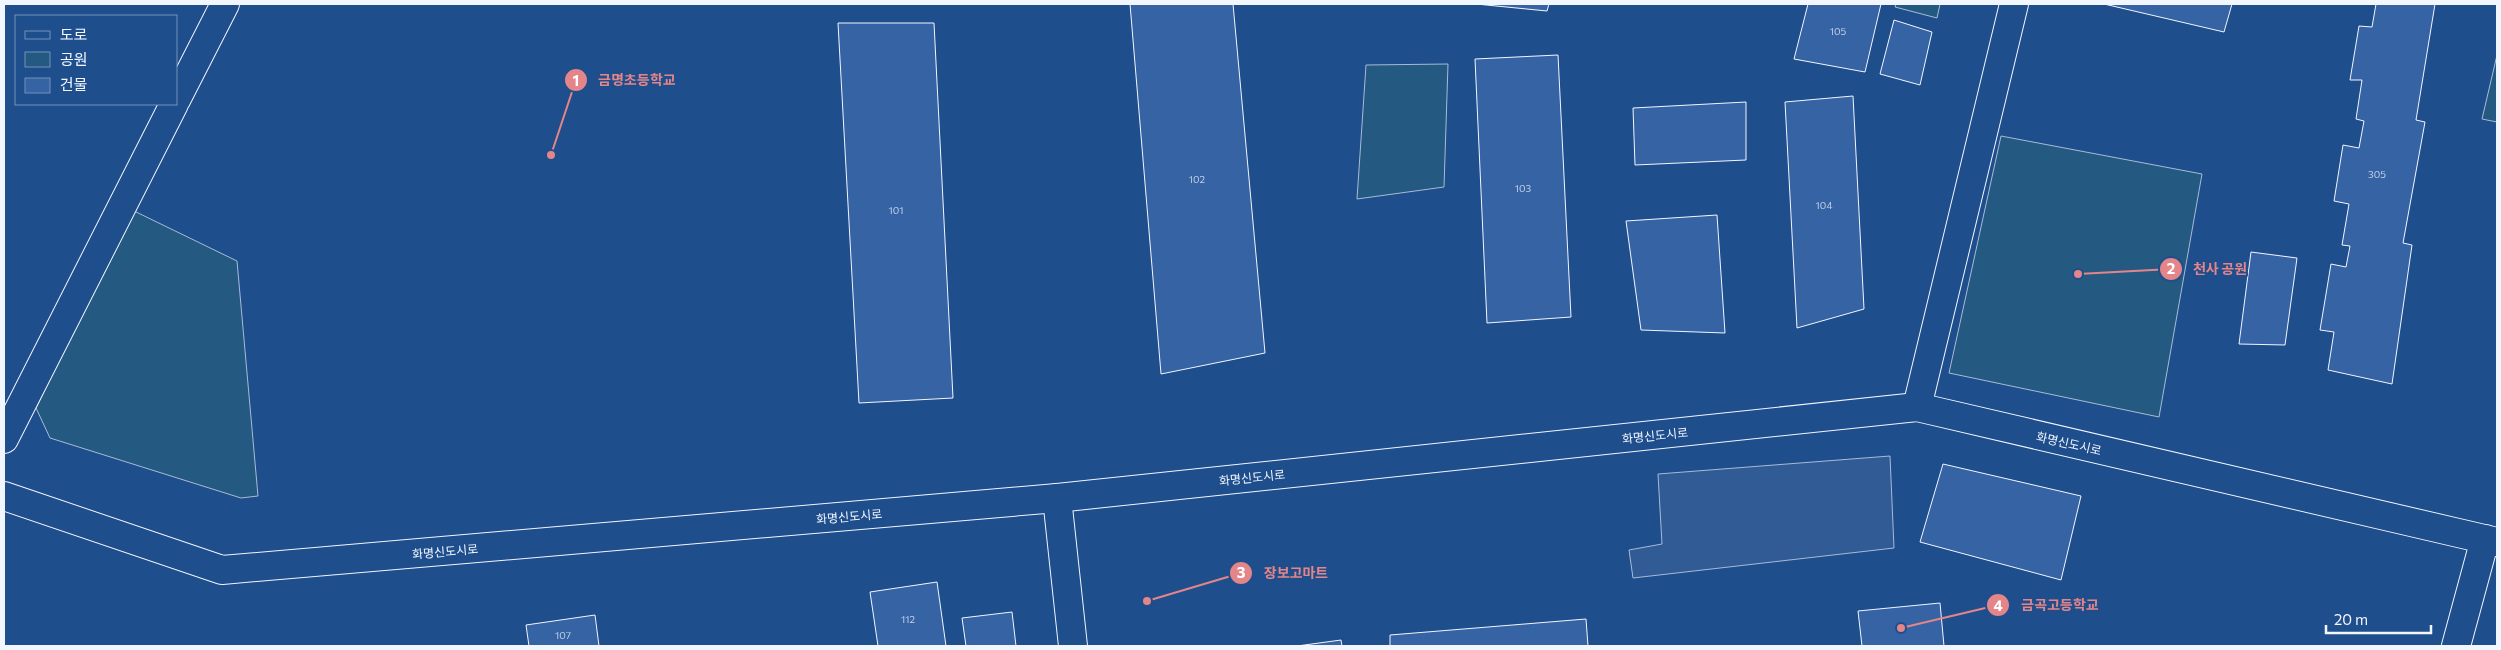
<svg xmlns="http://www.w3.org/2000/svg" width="2501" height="650" viewBox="0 0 2501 650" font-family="Commissioner,'Noto Sans KR',sans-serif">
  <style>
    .green { fill: #245a82; stroke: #a8bbd7 }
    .parking { fill: #305b95; stroke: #a8bbd7 }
    .building { fill: #3563a3; stroke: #f2f6ff }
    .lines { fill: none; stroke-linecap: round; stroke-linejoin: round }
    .minor-casing { stroke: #f2f6ff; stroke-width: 30 }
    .major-casing { stroke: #f2f6ff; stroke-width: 30 }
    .minor { stroke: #1f4e8c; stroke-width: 28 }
    .major { stroke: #1f4e8c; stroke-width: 28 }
    .labels { text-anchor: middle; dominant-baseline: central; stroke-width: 4; stroke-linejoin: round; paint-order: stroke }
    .number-label { font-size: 10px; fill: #c3d1e8 }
    .street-label { font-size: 12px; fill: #f2f6ff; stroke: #1f4e8c }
    .leader { fill: none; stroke: #e38589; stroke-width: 2 }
    .callout-dot { fill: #e38589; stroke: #1f4e8c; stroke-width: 2 }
    .mark-label { font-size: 15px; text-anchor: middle; font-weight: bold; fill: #fff }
    .callout-label { font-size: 14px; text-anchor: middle; font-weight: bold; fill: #e38589; stroke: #1f4e8c; stroke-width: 4; stroke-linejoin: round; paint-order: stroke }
  </style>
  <rect width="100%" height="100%" fill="#1f4e8c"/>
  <path class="green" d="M1896,4H1940L1937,18L1895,7Z
    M2497,55V122L2482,119Z
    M1448,64L1444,187L1357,199L1366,65Z
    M2001,136L2202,174L2159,417L1949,373Z
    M132,210L237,261L258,496L241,498L50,438L36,408Z"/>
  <path class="parking" d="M1890,456L1894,548L1633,578L1629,550L1662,544L1658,474Z"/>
  <path class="building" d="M1130,4H1233L1265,353L1161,374Z
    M1476,4H1549L1547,11Z
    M1808,4H1881L1865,72L1794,59Z
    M2104,4H2232L2224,32Z
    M2376,4H2435L2416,120L2425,122L2403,243L2412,245L2392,384L2328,370L2334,332L2320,330L2331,264L2346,267L2350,246L2342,245L2349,204L2334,201L2343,145L2359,148L2364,121L2356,119L2362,80H2350L2359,26L2372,27Z
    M1894,20L1932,32L1920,85L1880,74Z
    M838,23H934L953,398L859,403Z
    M1558,55L1571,317L1487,323L1475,59Z
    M1853,96L1864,309L1797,328L1785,102Z
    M1746,102V160L1635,165L1633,108Z
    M1717,215L1725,333L1641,330L1626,221Z
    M2251,252L2297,258L2285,345L2239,344Z
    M1943,464L2081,496L2061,580L1920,542Z
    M937,582L946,646H878L870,592Z
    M1940,603L1944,646H1862L1858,611Z
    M1012,612L1016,646H966L962,618Z
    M595,615L599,646H529L526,625Z
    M1586,619L1588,646H1390V635Z
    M1341,640L1342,646H1297Z"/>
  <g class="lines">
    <defs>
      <path id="minor" d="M176,100L225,4
        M1917,407L2014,4
        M4,439L174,104
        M1057,498L1073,646
        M2456,646L2485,539"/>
      <path id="major" d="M4,496L222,570L1057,498L1917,407L2497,542"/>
    </defs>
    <use href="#minor" class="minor-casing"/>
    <use href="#major" class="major-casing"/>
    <use href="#minor" class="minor"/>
    <use href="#major" class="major"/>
  </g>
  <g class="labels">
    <g class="number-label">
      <text x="1838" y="31">105</text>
      <text x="2377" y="174">305</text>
      <text x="1197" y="179">102</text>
      <text x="1523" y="188">103</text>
      <text x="1824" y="205">104</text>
      <text x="896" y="210">101</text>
      <text x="908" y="619">112</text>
      <text x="563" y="635">107</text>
    </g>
    <g class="street-label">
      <text transform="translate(1655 435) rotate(-6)">화명신도시로</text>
      <text transform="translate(2069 443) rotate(13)">화명신도시로</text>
      <text transform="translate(1252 477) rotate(-6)">화명신도시로</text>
      <text transform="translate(849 516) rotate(-5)">화명신도시로</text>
      <text transform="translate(445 551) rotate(-5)">화명신도시로</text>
    </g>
  </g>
  <path class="leader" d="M551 155L576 80M2078 274L2171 269M1147 601L1241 573M1901 628L1998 605"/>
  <g class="callout-dot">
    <circle cx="551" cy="155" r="5"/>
    <circle cx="2078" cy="274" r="5"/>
    <circle cx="1147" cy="601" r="5"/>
    <circle cx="1901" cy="628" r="5"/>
    <circle cx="576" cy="80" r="12"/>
    <circle cx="2171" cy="269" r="12"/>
    <circle cx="1241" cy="573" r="12"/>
    <circle cx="1998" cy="605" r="12"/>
  </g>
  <g class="mark-label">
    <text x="576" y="86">1</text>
    <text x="2171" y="274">2</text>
    <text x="1241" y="578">3</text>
    <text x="1998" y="611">4</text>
  </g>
  <g class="callout-label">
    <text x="637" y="85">금명초등학교</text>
    <text x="2220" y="274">천사 공원</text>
    <text x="1296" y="578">장보고마트</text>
    <text x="2060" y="610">금곡고등학교</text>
  </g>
  <rect width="2501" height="650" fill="none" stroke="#f2f6ff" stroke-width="10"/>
  <rect x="15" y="15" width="162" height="90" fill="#1f4e8c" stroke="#7391ba"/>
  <rect x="25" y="31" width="25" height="8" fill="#1f4e8c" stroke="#7391ba"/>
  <text x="60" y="40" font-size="15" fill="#f2f6ff">도로</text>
  <rect x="25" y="52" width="25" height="15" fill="#245a82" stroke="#7391ba"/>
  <text x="60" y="65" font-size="15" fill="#f2f6ff">공원</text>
  <rect x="25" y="78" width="25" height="15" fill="#3563a3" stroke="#7391ba"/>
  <text x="60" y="90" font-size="15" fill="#f2f6ff">건물</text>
  <path d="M2326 625v8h105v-8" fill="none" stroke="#f2f6ff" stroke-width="2.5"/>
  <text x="2334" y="625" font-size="15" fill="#f2f6ff" stroke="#1f4e8c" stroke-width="4" paint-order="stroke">20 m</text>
</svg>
